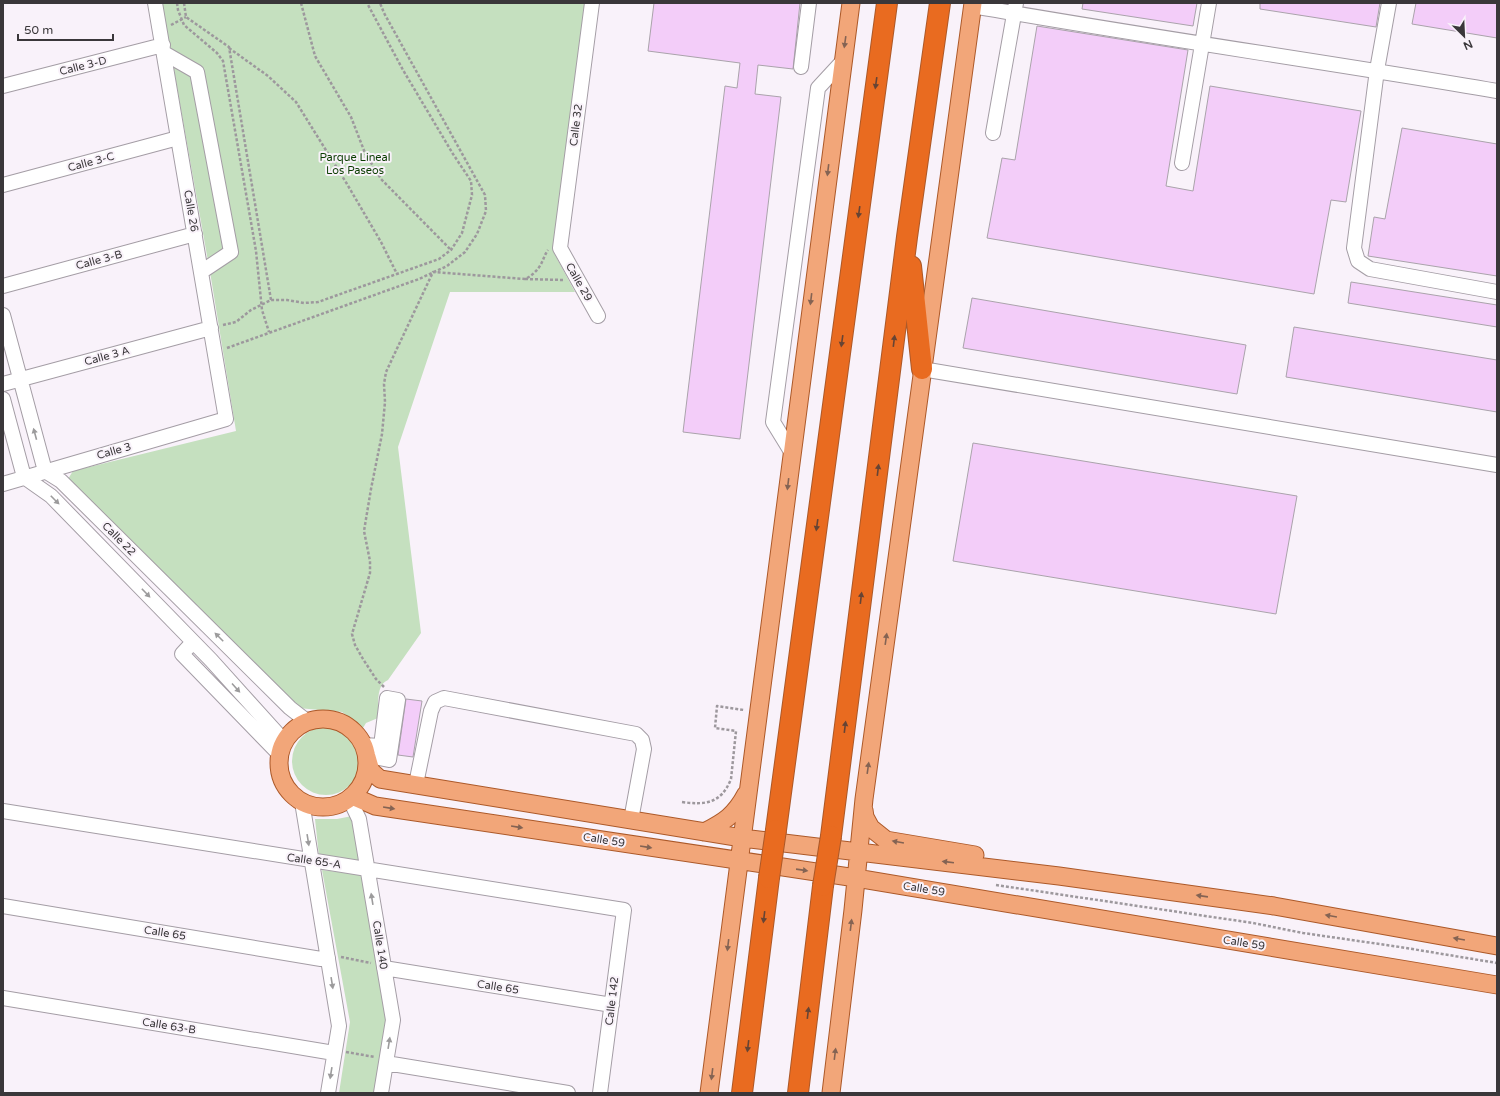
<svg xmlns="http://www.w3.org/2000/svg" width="1500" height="1096" viewBox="0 0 1500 1096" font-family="'Varela Round',sans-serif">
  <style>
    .green { fill: #c5e0bf }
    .building { fill: #f3cdf9; stroke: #aaa3ab }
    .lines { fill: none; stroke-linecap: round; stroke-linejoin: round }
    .minor-casing { stroke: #a49da5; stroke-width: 16 }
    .major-casing { stroke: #ac5929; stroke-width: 19 }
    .highway-casing { stroke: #ac5929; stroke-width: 22 }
    .path { stroke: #9d989d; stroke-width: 2.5; stroke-dasharray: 3 2; stroke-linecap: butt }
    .minor { stroke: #fff; stroke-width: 14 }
    .major { stroke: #f2a679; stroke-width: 17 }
    .highway { stroke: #e96b20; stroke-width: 20 }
    .highway-bridge-casing { stroke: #ac5929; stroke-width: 22; stroke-linecap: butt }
    .highway-bridge { stroke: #e96b20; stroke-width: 20 }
    .oneway { fill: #846353 }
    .oneway2 { fill: #664434 }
    .oneway3 { fill: #9c9b9c }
    .labels { text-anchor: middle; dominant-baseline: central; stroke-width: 4; stroke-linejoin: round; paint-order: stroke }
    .street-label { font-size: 11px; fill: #3a373a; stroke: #f9f2fa }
    .park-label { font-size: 11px; fill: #0b3d00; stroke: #f9f2fa }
  </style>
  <rect width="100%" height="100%" fill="#f9f2fa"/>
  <path class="green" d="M162,3H592L578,108L554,253L575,292H450L398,447L421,633L388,680C375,685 379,706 378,718L366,723L363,728L342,712L298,708L68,479L73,471L236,431L211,278Z
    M292 761a34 34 0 1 1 68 0a34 34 0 1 1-68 0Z
    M352,816L360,864L319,856L315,819H337Z
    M322,870L363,875L388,1021L376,1093H339L350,1022Z"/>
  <path class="building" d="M654,3H800L793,69L758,65L755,94L781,97L740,439L683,432L725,86L737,88L740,63L648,51Z
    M1083,3H1197L1193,26L1082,9Z
    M1260,3H1380L1376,27L1260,9Z
    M1416,3H1497V38L1412,24Z
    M1037,26L1188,50L1166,186L1193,191L1210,86L1361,111L1346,202L1331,200L1314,294L987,238L1002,158L1015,160Z
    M1402,128L1497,144V276L1368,256L1374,217L1385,219Z
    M1351,282L1497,305V327L1348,303Z
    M972,298L1246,345L1237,394L963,348Z
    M1294,327L1497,360V412L1286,377Z
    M973,443L1297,496L1276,614L953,561Z
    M406,699L422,701L413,757L398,755Z"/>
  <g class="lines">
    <defs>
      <path id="minor" d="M592,3L560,248L598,316
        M1389,3L1377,70L1354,248L1358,261L1370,269L1497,292
        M973,6C1147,37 1322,61 1497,91
        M164,53L197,72L231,252L201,272
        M801,67L809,3
        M3,86L163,45
        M993,133L1016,3
        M1182,163L1209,3
        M3,185L178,138
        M3,286L195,234
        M3,315L45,471L61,481L290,708L308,722
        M922,369L1497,465
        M3,384L211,328
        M3,399L24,477L51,496L211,660L285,742
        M792,453L773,422L818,88L842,62
        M3,484L226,419L155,3
        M193,642L182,654L280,755
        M363,745L381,746L379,758L389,760L398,700L387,698L381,746
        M416,784L431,711L435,702L444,698L636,734L642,740L644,749L631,820
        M349,798L359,819L393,1020L381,1093
        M302,802L339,1026L328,1093
        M3,811L624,910L600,1093
        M3,906L321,959L328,958
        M384,968L612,1005
        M3,998L334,1053
        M386,1063L568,1093"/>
      <path id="major" d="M279 763a44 44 0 1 1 88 0a44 44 0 1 1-88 0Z
        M367,757L371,771L380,779L742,838L1059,876L1274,906L1497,946
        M352,796L375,806L856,878L1497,985
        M864,810L865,817L871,828L886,840L975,855
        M704,832C724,822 735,815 746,794
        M709,1093L851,3
        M831,1093L853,910L864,799L973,3"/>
      <path id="highway" d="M911,266L922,369
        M776,830L887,3
        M831,836L907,237L940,3
        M742,1093L769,878
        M798,1093L823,886"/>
    </defs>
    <use href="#minor" class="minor-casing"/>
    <use href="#major" class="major-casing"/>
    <use href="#highway" class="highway-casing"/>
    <path class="path" d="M177,3L178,10L184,25L217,53L223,61L256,251L262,310L269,332
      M184,3L186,17L229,47L271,300
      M301,3L315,56L351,117L365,153L381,179L451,250
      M171,25L186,17
      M229,48L268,76L296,102L347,184L381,242L397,274
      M525,279L564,280
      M223,325L236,322L251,310L271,300H287L304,303L318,302L439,259L451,250L462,233L472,195L471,181L453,154L403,70L367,3
      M227,348L419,279L447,266L465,252L477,234L486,211L485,195L384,13L380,3
      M384,687L376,679L363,659L355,645L352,634L370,573V561L364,531L371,489L382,434L385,402L384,384L386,372L433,272L525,279C532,276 539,269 542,262C544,258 545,254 548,250
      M682,802C705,805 721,804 731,779L736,731L715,728L717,706L744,710
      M996,885L1253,923L1303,933L1400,947L1497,963
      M341,957L371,963
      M346,1052L375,1057"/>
    <use href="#minor" class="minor"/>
    <use href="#major" class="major"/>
    <use href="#highway" class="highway"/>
    <defs>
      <path id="highway-bridge" d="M769,878L776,830
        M823,886L831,836"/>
    </defs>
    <use href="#highway-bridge" class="highway-bridge-casing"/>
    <use href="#highway-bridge" class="highway-bridge"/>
  </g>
  <defs><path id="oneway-solid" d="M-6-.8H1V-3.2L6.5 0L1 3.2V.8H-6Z"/></defs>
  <g class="oneway">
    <use href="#oneway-solid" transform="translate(845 42) rotate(98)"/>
    <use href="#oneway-solid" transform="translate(828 170) rotate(97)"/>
    <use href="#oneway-solid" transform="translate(811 299) rotate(97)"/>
    <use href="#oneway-solid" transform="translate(788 484) rotate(97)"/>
    <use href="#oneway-solid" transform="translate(886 639) rotate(-82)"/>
    <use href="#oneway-solid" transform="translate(868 768) rotate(-82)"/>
    <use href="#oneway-solid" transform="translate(389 808) rotate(9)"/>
    <use href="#oneway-solid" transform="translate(517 827) rotate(9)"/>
    <use href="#oneway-solid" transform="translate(898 842) rotate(-170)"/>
    <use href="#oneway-solid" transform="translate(646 847) rotate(9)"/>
    <use href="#oneway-solid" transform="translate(948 862) rotate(-173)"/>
    <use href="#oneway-solid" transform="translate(802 870) rotate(8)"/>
    <use href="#oneway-solid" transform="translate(1202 896) rotate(-172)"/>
    <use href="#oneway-solid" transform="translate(1331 916) rotate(-170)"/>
    <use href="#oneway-solid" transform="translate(851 925) rotate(-83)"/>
    <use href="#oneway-solid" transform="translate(1459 939) rotate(-170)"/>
    <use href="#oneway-solid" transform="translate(728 945) rotate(97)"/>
    <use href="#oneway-solid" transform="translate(835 1054) rotate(-83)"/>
    <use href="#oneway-solid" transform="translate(712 1074) rotate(97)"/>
  </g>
  <g class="oneway2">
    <use href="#oneway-solid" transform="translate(876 83) rotate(98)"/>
    <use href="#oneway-solid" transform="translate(859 212) rotate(98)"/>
    <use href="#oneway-solid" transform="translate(842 341) rotate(98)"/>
    <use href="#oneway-solid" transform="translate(894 341) rotate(-83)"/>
    <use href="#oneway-solid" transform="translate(878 470) rotate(-83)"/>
    <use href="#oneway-solid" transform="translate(817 525) rotate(98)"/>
    <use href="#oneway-solid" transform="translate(861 598) rotate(-83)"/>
    <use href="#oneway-solid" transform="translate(845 727) rotate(-83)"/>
    <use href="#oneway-solid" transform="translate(764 917) rotate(97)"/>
    <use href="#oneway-solid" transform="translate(808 1013) rotate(-83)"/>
    <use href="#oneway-solid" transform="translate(748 1046) rotate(97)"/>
  </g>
  <g class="oneway3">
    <use href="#oneway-solid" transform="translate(35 434) rotate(-105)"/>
    <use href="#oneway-solid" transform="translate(55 500) rotate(45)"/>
    <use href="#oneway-solid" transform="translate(146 593) rotate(46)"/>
    <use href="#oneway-solid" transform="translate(219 637) rotate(-135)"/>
    <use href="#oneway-solid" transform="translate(236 688) rotate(48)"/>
    <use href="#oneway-solid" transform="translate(308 840) rotate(81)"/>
    <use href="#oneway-solid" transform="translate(372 899) rotate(-99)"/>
    <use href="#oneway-solid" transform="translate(332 983) rotate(81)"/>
    <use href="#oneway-solid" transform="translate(389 1043) rotate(-81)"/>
    <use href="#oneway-solid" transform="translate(331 1073) rotate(99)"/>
  </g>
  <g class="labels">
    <g class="street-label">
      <text transform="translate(83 66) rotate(-14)">Calle 3-D</text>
      <text transform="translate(576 125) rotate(-83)">Calle 32</text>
      <text transform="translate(91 162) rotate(-15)">Calle 3-C</text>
      <text transform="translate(191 211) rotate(80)">Calle 26</text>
      <text transform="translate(99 260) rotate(-15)">Calle 3-B</text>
      <text transform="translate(579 282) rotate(60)">Calle 29</text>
      <text transform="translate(107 356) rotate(-15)">Calle 3 A</text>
      <text transform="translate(114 451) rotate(-16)">Calle 3</text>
      <text transform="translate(119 539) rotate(45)">Calle 22</text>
      <text transform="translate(604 840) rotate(9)">Calle 59</text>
      <text transform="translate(314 861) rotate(8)">Calle 65-A</text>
      <text transform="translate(924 889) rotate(9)">Calle 59</text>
      <text transform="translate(165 933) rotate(9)">Calle 65</text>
      <text transform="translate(1244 943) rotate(9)">Calle 59</text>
      <text transform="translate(380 945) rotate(81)">Calle 140</text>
      <text transform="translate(498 987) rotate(9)">Calle 65</text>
      <text transform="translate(612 1001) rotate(-83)">Calle 142</text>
      <text transform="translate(169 1026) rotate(9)">Calle 63-B</text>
    </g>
    <g class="park-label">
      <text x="355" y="157">Parque Lineal<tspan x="355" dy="13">Los Paseos</tspan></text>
    </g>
  </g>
  <rect width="1500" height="1096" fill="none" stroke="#3a373a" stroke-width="8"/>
  <g transform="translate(1464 36) rotate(156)" stroke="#f9f2fa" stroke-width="3" paint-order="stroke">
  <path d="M0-3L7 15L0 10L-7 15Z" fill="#3a373a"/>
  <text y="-6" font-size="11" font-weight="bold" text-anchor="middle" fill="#3a373a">N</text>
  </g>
  <path d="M18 34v6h95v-6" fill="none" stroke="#3a373a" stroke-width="2"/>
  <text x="24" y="34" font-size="12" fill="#3a373a" stroke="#f9f2fa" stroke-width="3" paint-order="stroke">50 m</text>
</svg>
